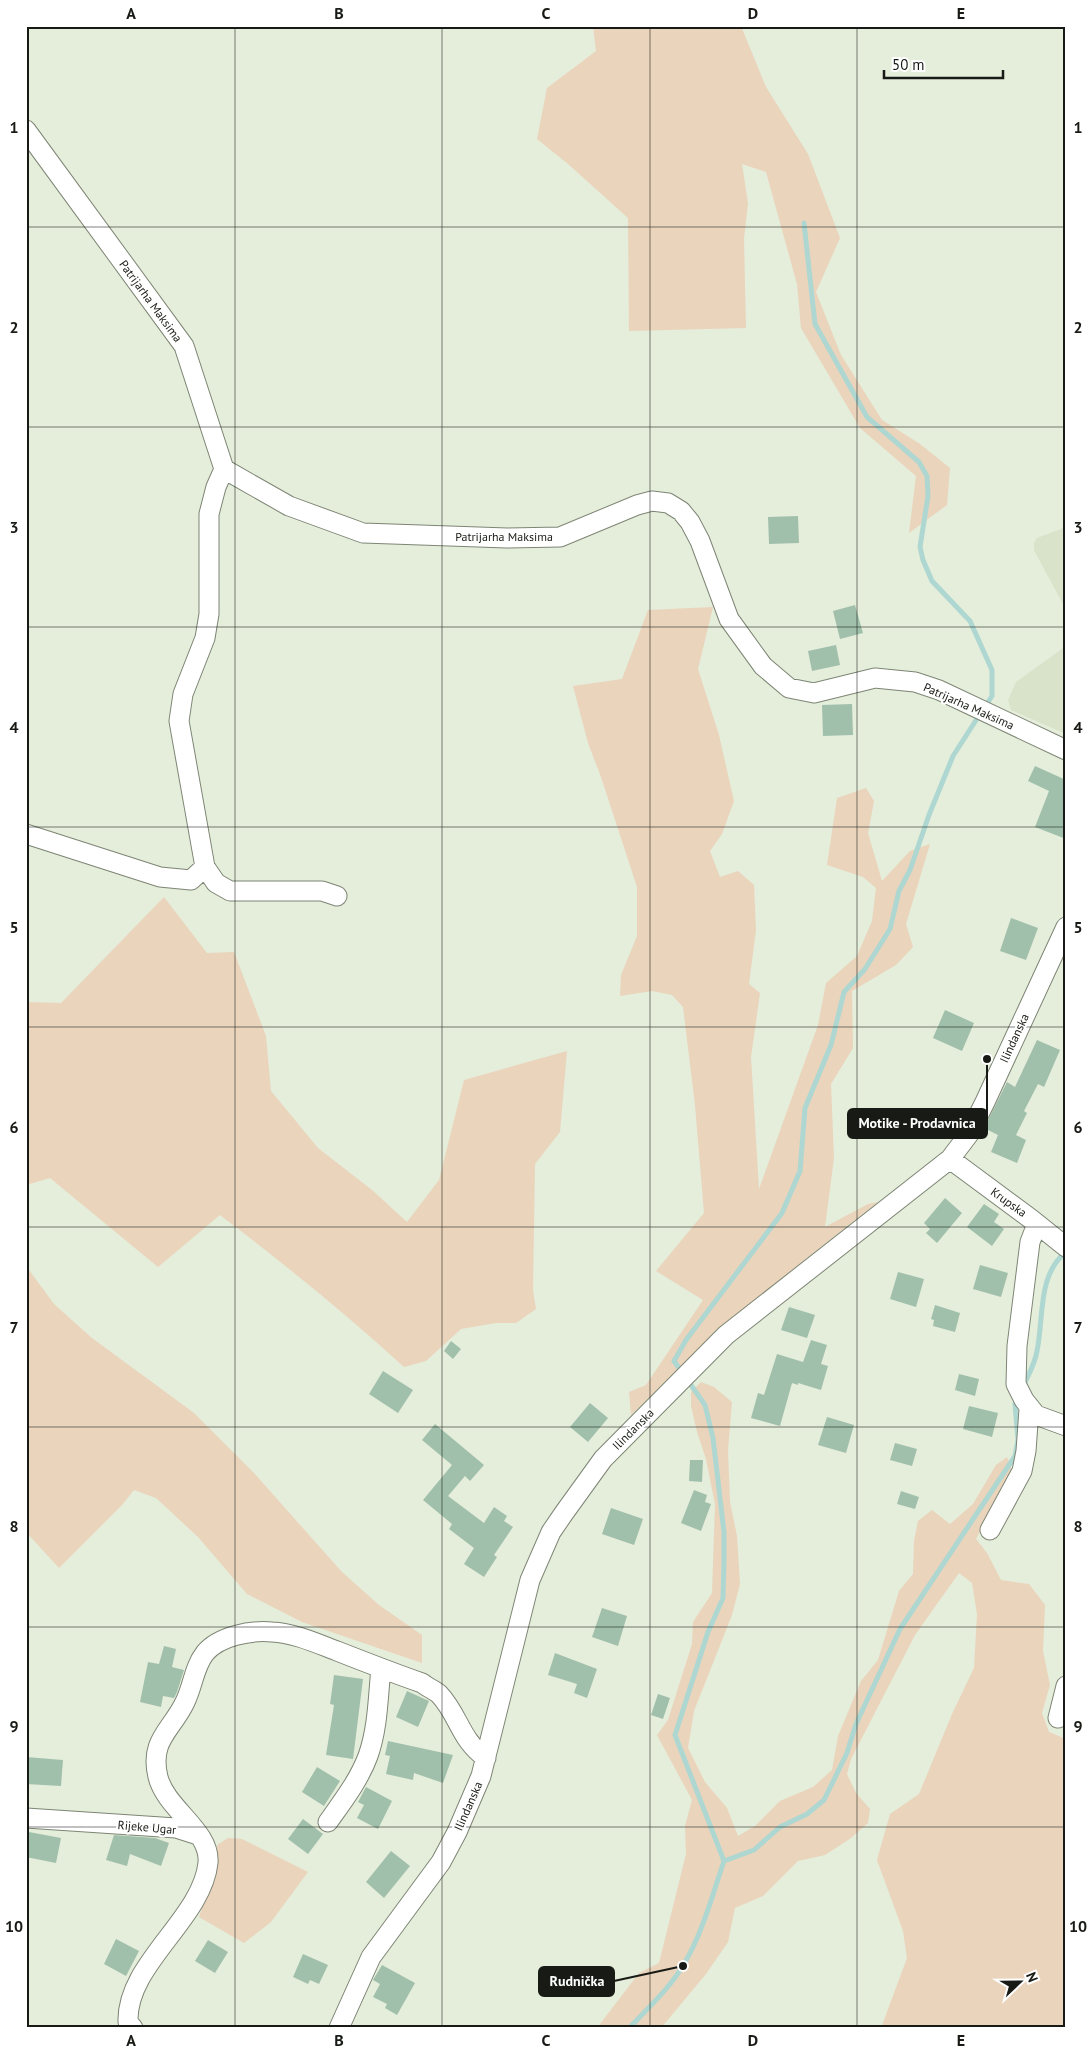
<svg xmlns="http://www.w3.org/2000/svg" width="1092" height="2054" viewBox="0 0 1092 2054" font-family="'PT Sans',sans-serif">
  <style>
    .built { fill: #d8e3ca }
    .green { fill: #ead4bc }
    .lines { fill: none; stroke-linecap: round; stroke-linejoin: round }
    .stream { stroke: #aed7d1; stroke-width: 5 }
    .building { fill: #a1c0ac }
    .minor-casing { stroke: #7d8574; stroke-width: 21 }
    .minor { stroke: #fff; stroke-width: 19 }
    .grid { fill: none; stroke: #181b15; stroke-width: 1; stroke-opacity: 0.55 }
    .labels { text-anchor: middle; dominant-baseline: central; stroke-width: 4.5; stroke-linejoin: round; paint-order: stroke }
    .street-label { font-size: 12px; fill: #181b15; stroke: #fff }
    .leader { fill: none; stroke: #181b15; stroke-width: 2 }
    .callout-dot { fill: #181b15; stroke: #fff; stroke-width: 2 }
    .callout { fill: #181b15; stroke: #181b15; stroke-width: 2 }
    .callout-label { font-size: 14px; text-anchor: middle; font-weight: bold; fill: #fff }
    .neatline { fill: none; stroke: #181b15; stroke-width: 2 }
    .grid-label { font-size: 16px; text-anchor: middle; font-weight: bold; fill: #181b15 }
  </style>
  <rect width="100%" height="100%" fill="#e5eddb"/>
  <path class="built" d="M1066,527V610L1034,550V543L1037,538Z
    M1066,646V734L1011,710L1008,700L1016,682Z"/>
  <path class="green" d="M593,26H741L766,87L808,154L840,238L816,292L841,355L882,420L920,444L950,468L947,505L909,533L916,476L860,428L801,328L797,284L766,172L742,164L748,203L744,239L746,328L629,331L628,218L568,164L537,139L547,88L596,51Z
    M713,607L698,669L719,735L734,801L722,834L710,851L720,877L738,871L754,885L756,930L749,984L760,993L751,1057L759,1189L818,1025L826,983L857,956L872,921L876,888L863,877L827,865L837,798L866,788L874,801L868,833L882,881L910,851L930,844L906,924L913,947L896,965L852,991L853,1048L831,1084L834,1158L825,1227L868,1204L878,1202L729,1320L631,1415L629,1392L646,1385L703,1300L656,1271L704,1213L695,1105L683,1007L672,995L652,991L620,996L621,975L637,936V887L601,777L588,743L573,686L622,679L648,610Z
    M164,897L207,953L234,952L266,1036L271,1091L318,1148L372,1190L407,1222L439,1180L464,1080L567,1051L560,1132L535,1164L533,1290L536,1309L516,1323H496L461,1329L426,1361L404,1367C345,1313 283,1263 220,1215L158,1267L50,1178L26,1185V1002L61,1003Z
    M26,1266L54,1304L92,1338L194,1413L253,1472L342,1572L379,1605L422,1635V1663L302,1622L247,1594L198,1537L156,1498L134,1490L122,1505L59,1568L26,1532Z
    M701,1382L714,1387L732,1402L728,1450L730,1502L737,1536L740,1584L732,1615L694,1711L688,1748L705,1782L727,1808L738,1836L755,1826L780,1801L813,1787L832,1770L838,1736L861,1681L878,1660L899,1591L913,1574L914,1541L918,1521L932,1510L950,1524L973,1504L996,1465L1007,1457L1012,1470L976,1539L987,1553L1001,1580L1029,1584L1045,1605L1043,1651L1050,1685L1042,1713L1049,1732L1066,1739V2028H881L907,1958L903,1931L877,1860L890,1814L919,1794L952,1714L974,1668L977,1614L972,1583L959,1573L915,1635L851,1759L847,1774L856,1793L870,1809L868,1823L851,1838L825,1855L798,1861L763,1896L735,1908L728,1942L706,1974L661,2028H597L639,1973L659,1963L686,1854L685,1826L692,1800L657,1735L668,1720L692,1644L693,1622L712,1593L715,1504L706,1459L697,1432L691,1406V1392Z
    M228,1838L242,1839L308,1872L271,1922L244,1943L199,1917L209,1888L217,1845Z"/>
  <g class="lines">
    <path class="stream" d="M804,223L815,324L867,417L919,462L927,476L928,496L920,547L923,560L932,581L970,621L992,670V696L985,707
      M1023,1387C1028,1375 1035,1364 1037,1351C1044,1318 1037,1275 1066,1252
      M724,1861L675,1735L708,1632L723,1598L724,1561V1532L713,1438L705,1405L674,1361L686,1340L782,1213L800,1171L805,1108L831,1045L844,992L865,969L890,929L899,891L910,870L929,815L953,756L980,714
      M724,1861L754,1850L780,1827L807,1814L824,1800L847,1753L856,1724L900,1629L1015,1456L1018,1440L1015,1404L1018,1397
      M629,2028C648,2008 670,1988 684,1964C703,1932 712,1896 724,1861"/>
  </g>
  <path class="building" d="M798,516L799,543L769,544L768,517Z
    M855,605L863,633L840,639L833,611Z
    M836,645L840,665L812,671L808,651Z
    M852,704L853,735L823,736L822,705Z
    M1035,766L1066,780V839L1035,827L1049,791L1028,781Z
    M1011,918L1038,928L1026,960L1000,951Z
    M945,1010L974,1023L962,1051L933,1038Z
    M1037,1040L1060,1050L1044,1087L1038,1084L1024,1111L1027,1113L1016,1135L1026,1140L1017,1163L991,1152L998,1135L984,1128L1007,1082L1015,1087Z
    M945,1198L962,1213L937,1243L926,1233L930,1229L924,1223Z
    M984,1204L999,1214L994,1222L1004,1229L992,1246L967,1227Z
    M980,1265L1008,1273L1001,1297L973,1289Z
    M898,1272L924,1279L916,1307L890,1299Z
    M935,1305L960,1313L955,1332L933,1326L934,1320L931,1319Z
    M789,1307L815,1315L807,1338L781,1330Z
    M811,1340L827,1345L821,1364L828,1366L821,1390L798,1383V1385L792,1383L780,1426L751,1418L758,1393L764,1395L777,1354L803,1362Z
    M451,1341L461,1349L453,1359L444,1351Z
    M383,1371L413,1390L398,1413L369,1394Z
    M959,1374L979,1379L975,1396L955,1390Z
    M590,1403L608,1418L588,1442L570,1427Z
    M969,1406L998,1413L992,1437L963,1429Z
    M827,1417L854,1425L846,1453L818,1445Z
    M435,1424L484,1465L470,1481L465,1476L448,1496L484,1523L494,1507L507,1516L504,1521L513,1527L494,1555L497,1557L484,1577L464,1564L474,1548L449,1529L452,1524L423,1500L452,1465L422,1440Z
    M895,1443L917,1449L912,1466L890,1460Z
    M690,1460H703L702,1482L689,1481Z
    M694,1490L707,1495L705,1502L711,1504L701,1531L681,1523Z
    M901,1491L919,1497L915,1509L897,1504Z
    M611,1508L643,1519L634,1545L602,1534Z
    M602,1608L627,1616L618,1646L592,1637Z
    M164,1646L176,1649L172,1667L184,1670L177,1692L174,1698L163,1696L161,1707L140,1702L148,1662L159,1664Z
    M555,1653L597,1669L587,1698L574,1693L577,1684L548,1675Z
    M334,1675L363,1679L353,1759L326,1755L334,1705L330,1704Z
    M407,1691L429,1701L418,1727L396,1717Z
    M658,1694L670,1698L663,1719L651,1715Z
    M388,1741L453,1755L443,1783L414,1773L413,1780L386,1774L390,1756L385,1755Z
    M26,1757L63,1760L61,1786L26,1784Z
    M317,1767L340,1781L324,1806L302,1792Z
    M366,1787L392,1801L378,1829L357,1818L364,1805L358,1802Z
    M303,1819L323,1834L308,1854L288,1839Z
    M29,1832L61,1838L56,1863L26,1857Z
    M114,1835L155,1838L169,1843L161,1866L130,1854L127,1866L106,1860Z
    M391,1851L410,1866L384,1898L366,1882Z
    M116,1939L139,1951L126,1976L104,1964Z
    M208,1940L228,1952L215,1973L195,1961Z
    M303,1954L328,1965L319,1984L310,1980L308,1984L293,1977Z
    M382,1965L415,1983L397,2015L385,2008L387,2004L373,1997L380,1984L373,1980Z"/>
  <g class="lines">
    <defs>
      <path id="minor" d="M26,130L184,346L224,469L289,506L363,533L507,538L560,537L637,505L652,501L668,503L681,511L690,522L700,541L729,619L763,666L789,688L814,693L875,678L915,682L939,690L1066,750
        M26,834L160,877L191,880L205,867L216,883L230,891H322L337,896
        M205,867L179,721L183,694L205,638L209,614V514L216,487L224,469
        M950,1159L1031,1219L1066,1247
        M1037,1224L1030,1242L1017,1346L1016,1384L1024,1400L1036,1415L1066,1426
        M990,1530L1022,1471L1026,1451L1029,1409
        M1058,1718L1066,1686
        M26,1818L176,1828L198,1835
        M328,1822C343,1801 359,1780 368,1756C378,1728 378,1697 381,1668
        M133,2028L128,2022C126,1964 202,1919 208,1863C211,1831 166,1809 158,1777C149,1740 172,1730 185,1702C193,1686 194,1667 205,1653C219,1636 251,1630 272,1632C294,1633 316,1643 337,1651C365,1662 393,1673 422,1683C427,1687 434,1690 439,1694C459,1715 460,1740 486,1758
        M339,2028L371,1957L441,1862L457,1832L481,1776L530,1580L551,1532L564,1513L603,1459L726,1335L950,1159L969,1134L985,1102L1066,927"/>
    </defs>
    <use href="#minor" class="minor-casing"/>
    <use href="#minor" class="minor"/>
  </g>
  <path class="grid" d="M235,26V2028M442,26V2028M650,26V2028M857,26V2028M26,227H1066M26,427H1066M26,627H1066M26,827H1066M26,1027H1066M26,1227H1066M26,1427H1066M26,1627H1066M26,1827H1066"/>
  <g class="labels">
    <g class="street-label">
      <text transform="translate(151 301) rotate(54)">Patrijarha Maksima</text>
      <text x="504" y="536">Patrijarha Maksima</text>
      <text transform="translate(969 706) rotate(24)">Patrijarha Maksima</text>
      <text transform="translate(1014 1038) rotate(-65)">Ilindanska</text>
      <text transform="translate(1009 1202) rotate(36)">Krupska</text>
      <text transform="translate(633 1429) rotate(-45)">Ilindanska</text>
      <text transform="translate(468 1806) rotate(-66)">Ilindanska</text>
      <text transform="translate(147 1827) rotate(5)">Rijeke Ugar</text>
    </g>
  </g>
  <path class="leader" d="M987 1059L987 1123M683 1966L614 1981"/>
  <g class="callout-dot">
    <circle cx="987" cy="1059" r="5"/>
    <circle cx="683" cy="1966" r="5"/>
  </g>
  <g class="callout">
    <rect x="848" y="1109" width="139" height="29" rx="5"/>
    <rect x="539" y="1967" width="75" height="29" rx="5"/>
  </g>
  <g class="callout-label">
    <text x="917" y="1128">Motike - Prodavnica</text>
    <text x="577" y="1986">Rudnička</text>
  </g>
  <rect width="1092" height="2054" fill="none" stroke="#ffffff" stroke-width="55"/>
  <g transform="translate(1020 1982) rotate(68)" stroke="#ffffff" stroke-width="4" paint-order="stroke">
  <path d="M0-4L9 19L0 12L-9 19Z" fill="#181b15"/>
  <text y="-8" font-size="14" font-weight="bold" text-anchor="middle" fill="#181b15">N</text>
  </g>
  <path d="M884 70v8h119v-8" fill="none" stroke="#181b15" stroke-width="2.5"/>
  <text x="892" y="70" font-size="15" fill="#181b15" stroke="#ffffff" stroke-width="4" paint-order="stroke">50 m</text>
  <rect x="28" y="28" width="1036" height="1998" class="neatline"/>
  <g class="grid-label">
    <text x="131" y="19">A</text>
    <text x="339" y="19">B</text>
    <text x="546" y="19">C</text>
    <text x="753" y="19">D</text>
    <text x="961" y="19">E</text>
    <text x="14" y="133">1</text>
    <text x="1078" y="133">1</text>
    <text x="14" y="333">2</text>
    <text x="1078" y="333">2</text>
    <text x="14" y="533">3</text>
    <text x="1078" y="533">3</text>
    <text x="14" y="733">4</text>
    <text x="1078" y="733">4</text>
    <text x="14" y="933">5</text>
    <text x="1078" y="933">5</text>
    <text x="14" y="1133">6</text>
    <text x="1078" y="1133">6</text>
    <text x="14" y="1333">7</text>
    <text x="1078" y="1333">7</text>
    <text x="14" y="1532">8</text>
    <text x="1078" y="1532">8</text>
    <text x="14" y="1732">9</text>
    <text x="1078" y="1732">9</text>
    <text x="14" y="1932">10</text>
    <text x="1078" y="1932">10</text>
    <text x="131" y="2046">A</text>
    <text x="339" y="2046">B</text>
    <text x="546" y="2046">C</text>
    <text x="753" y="2046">D</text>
    <text x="961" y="2046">E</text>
  </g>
</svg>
